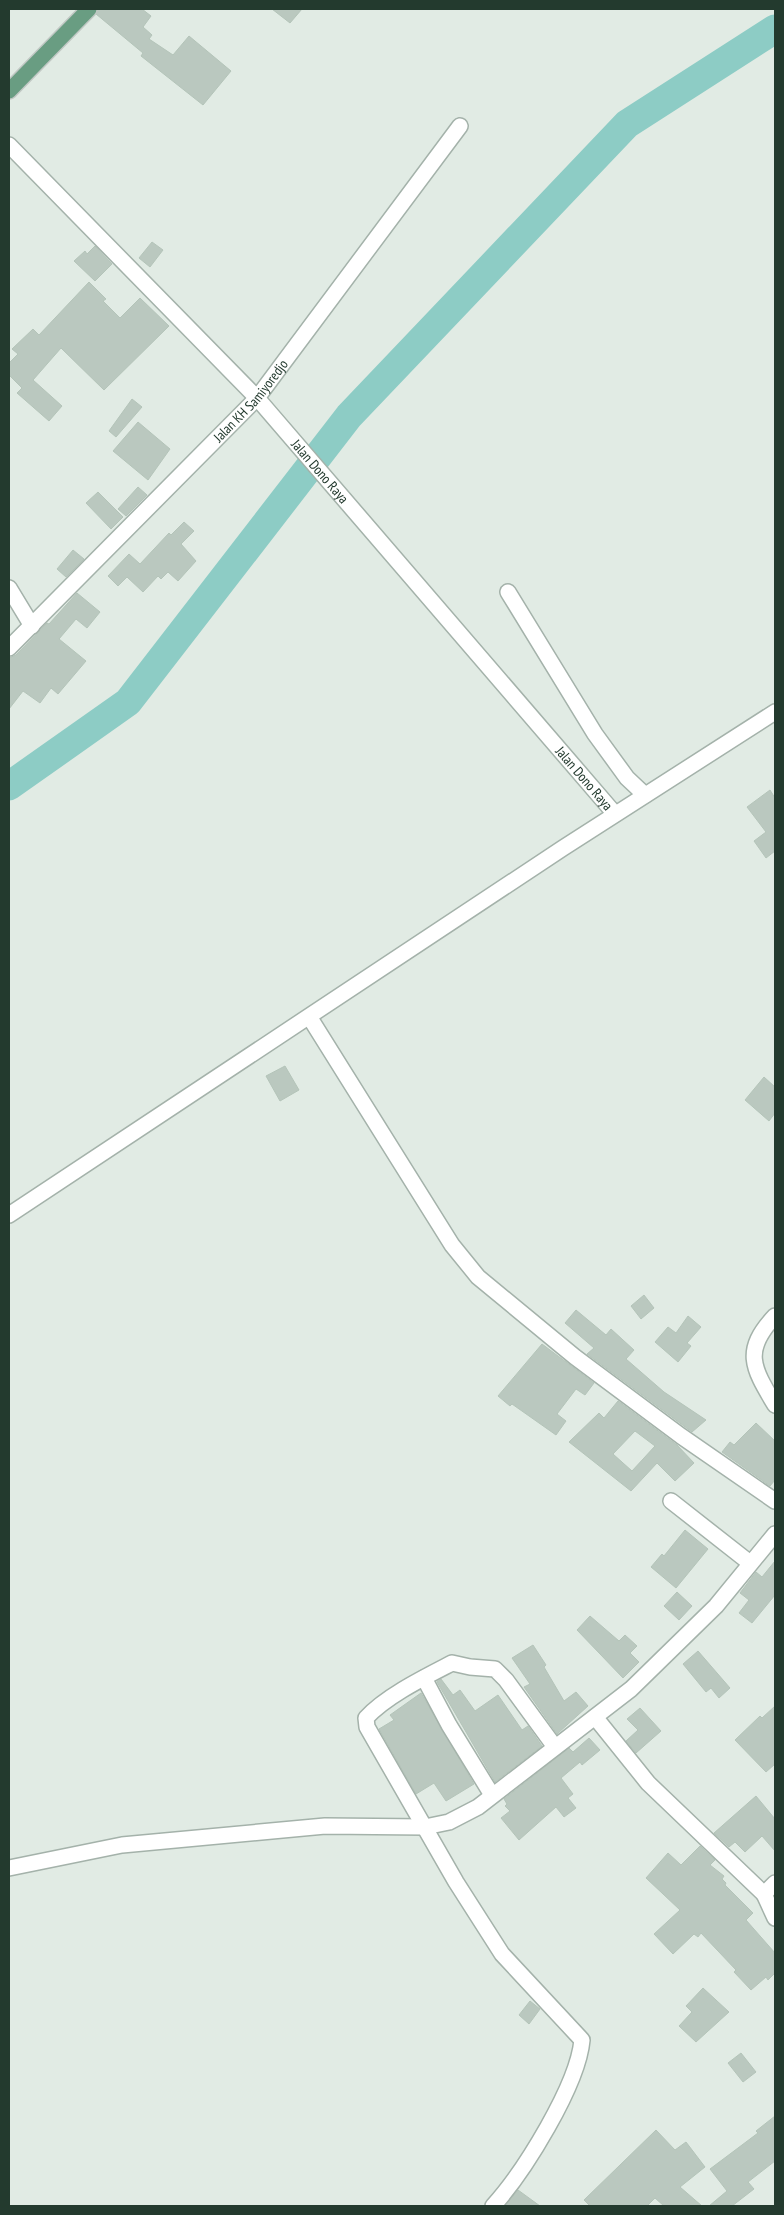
<svg xmlns="http://www.w3.org/2000/svg" width="784" height="2215" viewBox="0 0 784 2215" font-family="'PT Sans Narrow',sans-serif">
  <style>
    .lines { fill: none; stroke-linecap: round; stroke-linejoin: round }
    .river { stroke: #8dccc5; stroke-width: 29 }
    .building { fill: #bac8bf; stroke: #b4c4b9; fill-rule: evenodd }
    .minor-casing { stroke: #a4b2aa; stroke-width: 18 }
    .major-casing { stroke: #c1c8c4; stroke-width: 18 }
    .minor { stroke: #fff; stroke-width: 15 }
    .major { stroke: #699d82; stroke-width: 15 }
    .labels { text-anchor: middle; dominant-baseline: central; stroke-width: 4; stroke-linejoin: round; paint-order: stroke }
    .street-label { font-size: 14px; fill: #233a2e; stroke: #f1f7f3 }
  </style>
  <rect width="100%" height="100%" fill="#e1ebe4"/>
  <g class="lines">
    <path class="river" d="M9,786L128,702L349,416L627,124L775,29"/>
  </g>
  <path class="building" d="M98,9H142L151,16L143,27L152,35L149,39L173,55L189,36L231,71L203,105L141,56L143,53L96,14Z
    M272,9H302L290,23Z
    M152,242L163,250L150,267L139,258Z
    M95,246L112,264L95,281L74,261L85,251L87,254Z
    M89,282L106,299L103,301L120,318L140,298L169,326L104,390L61,348L33,380L62,406L49,421L17,393L22,388L9,375V363L18,354L12,349L33,329L39,335Z
    M132,399L142,407L116,437L109,431Z
    M138,422L170,449L148,480L113,451Z
    M138,487L147,495L126,516L118,509Z
    M98,492L123,517L111,529L86,503Z
    M184,522L194,531L181,544L196,561L178,581L168,572L161,579L158,576L143,592L127,577L118,586L108,576L129,554L140,564L169,533L171,535Z
    M73,550L84,559L66,577L57,569Z
    M77,593L100,612L87,628L76,619L59,639L86,661L58,694L51,688L40,703L23,691L9,709V658L16,655L47,623L49,624Z
    M770,790L775,798V851L766,858L754,841L766,832L747,807Z
    M285,1066L299,1090L280,1101L266,1076Z
    M764,1077L775,1087V1113L769,1121L745,1100Z
    M644,1295L654,1308L641,1319L631,1306Z
    M576,1310L606,1335L611,1329L634,1350L626,1359L664,1392L706,1420L692,1432L587,1354L594,1348L565,1323Z
    M688,1316L701,1327L687,1343L691,1346L678,1362L655,1342L668,1327L676,1333Z
    M542,1344L594,1383L585,1395L576,1389L557,1414L566,1421L556,1435L512,1404L510,1406L498,1396Z
    M618,1401L677,1445L694,1463L675,1481L657,1463L631,1491L569,1442L599,1413L604,1418ZM635,1431L655,1446L632,1471L613,1454Z
    M756,1423L775,1441V1480L770,1486L722,1452L730,1442L734,1445Z
    M685,1530L708,1549L676,1588L651,1567L662,1554L664,1556Z
    M775,1561V1595L752,1623L739,1613L749,1600L740,1593L756,1572L762,1577Z
    M677,1592L692,1606L679,1620L664,1606Z
    M590,1616L619,1641L625,1635L637,1646L630,1653L639,1662L623,1678L577,1630Z
    M533,1645L546,1665L544,1667L564,1701L576,1692L588,1706L557,1734L524,1687L530,1684L512,1658Z
    M698,1651L730,1688L719,1698L711,1688L706,1692L683,1664Z
    M441,1679L453,1695L460,1690L475,1711L498,1695L522,1730L528,1726L542,1746L495,1782L437,1682Z
    M421,1693L474,1784L446,1801L434,1783L416,1794L379,1729L394,1720L390,1715Z
    M775,1706V1764L766,1772L735,1740L760,1716L762,1718Z
    M640,1708L661,1731L636,1753L626,1741L638,1730L627,1719Z
    M589,1738L600,1750L582,1765L580,1762L561,1778L573,1794L568,1798L576,1808L564,1817L556,1807L519,1840L501,1818L510,1811L505,1806L507,1804L504,1799L569,1748L573,1752Z
    M756,1796L775,1819V1851L762,1836L745,1852L735,1842L729,1847L714,1833Z
    M700,1846L715,1860L710,1865L724,1876L722,1879L726,1883L725,1885L753,1913L746,1920L775,1953V1973L768,1980L766,1977L751,1990L734,1972L736,1970L701,1933L698,1937L694,1934L673,1954L654,1934L680,1910L646,1878L668,1853L681,1865Z
    M703,1988L729,2012L696,2042L679,2026L692,2012L686,2006Z
    M530,2001L540,2009L529,2024L519,2015Z
    M741,2053L756,2072L743,2082L728,2063Z
    M775,2116V2161L748,2182L754,2189L732,2206H709L727,2191L710,2169L758,2133L756,2131Z
    M656,2130L675,2150L686,2142L705,2167L680,2187L702,2206H664L655,2198L647,2206H590L584,2200Z
    M518,2190L540,2206H505Z"/>
  <g class="lines">
    <defs>
      <g id="minor">
        <path id="s1" d="M9,145L257,398L615,814"/>
        <path d="M9,588L32,626"/>
        <path d="M508,592L595,734L627,778L645,795"/>
        <path id="s2" d="M9,648L257,398L460,126"/>
        <path d="M310,1018L452,1245L478,1277L575,1357L681,1436L775,1501"/>
        <path d="M9,1215L563,848L775,712"/>
        <path d="M775,1316C742,1351 753,1368 775,1405"/>
        <path d="M671,1501L750,1563"/>
        <path d="M424,1678L449,1725L492,1795"/>
        <path d="M595,1717L648,1783L764,1894"/>
        <path d="M9,1868L122,1845L325,1826L425,1827L449,1822L478,1807L631,1689L716,1606L775,1534"/>
        <path d="M775,1883L764,1894L775,1918"/>
        <path d="M493,2206C524,2172 578,2085 582,2040L502,1954L456,1882L367,1727L366,1718C386,1696 425,1677 452,1663L470,1667L495,1669L506,1680L555,1747"/>
      </g>
      <path id="major" d="M9,91L89,9"/>
    </defs>
    <use href="#minor" class="minor-casing"/>
    <use href="#major" class="major-casing"/>
    <use href="#minor" class="minor"/>
    <use href="#major" class="major"/>
  </g>
  <g class="labels">
    <g class="street-label">
      <text stroke="none"><textPath href="#s2" startOffset="346">Jalan KH Samiyoredjo</textPath></text>
      <text stroke="none"><textPath href="#s1" startOffset="451">Jalan Dono Raya</textPath></text>
      <text stroke="none"><textPath href="#s1" startOffset="856">Jalan Dono Raya</textPath></text>
    </g>
  </g>
  <rect width="784" height="2215" fill="none" stroke="#233a2e" stroke-width="20"/>
</svg>
